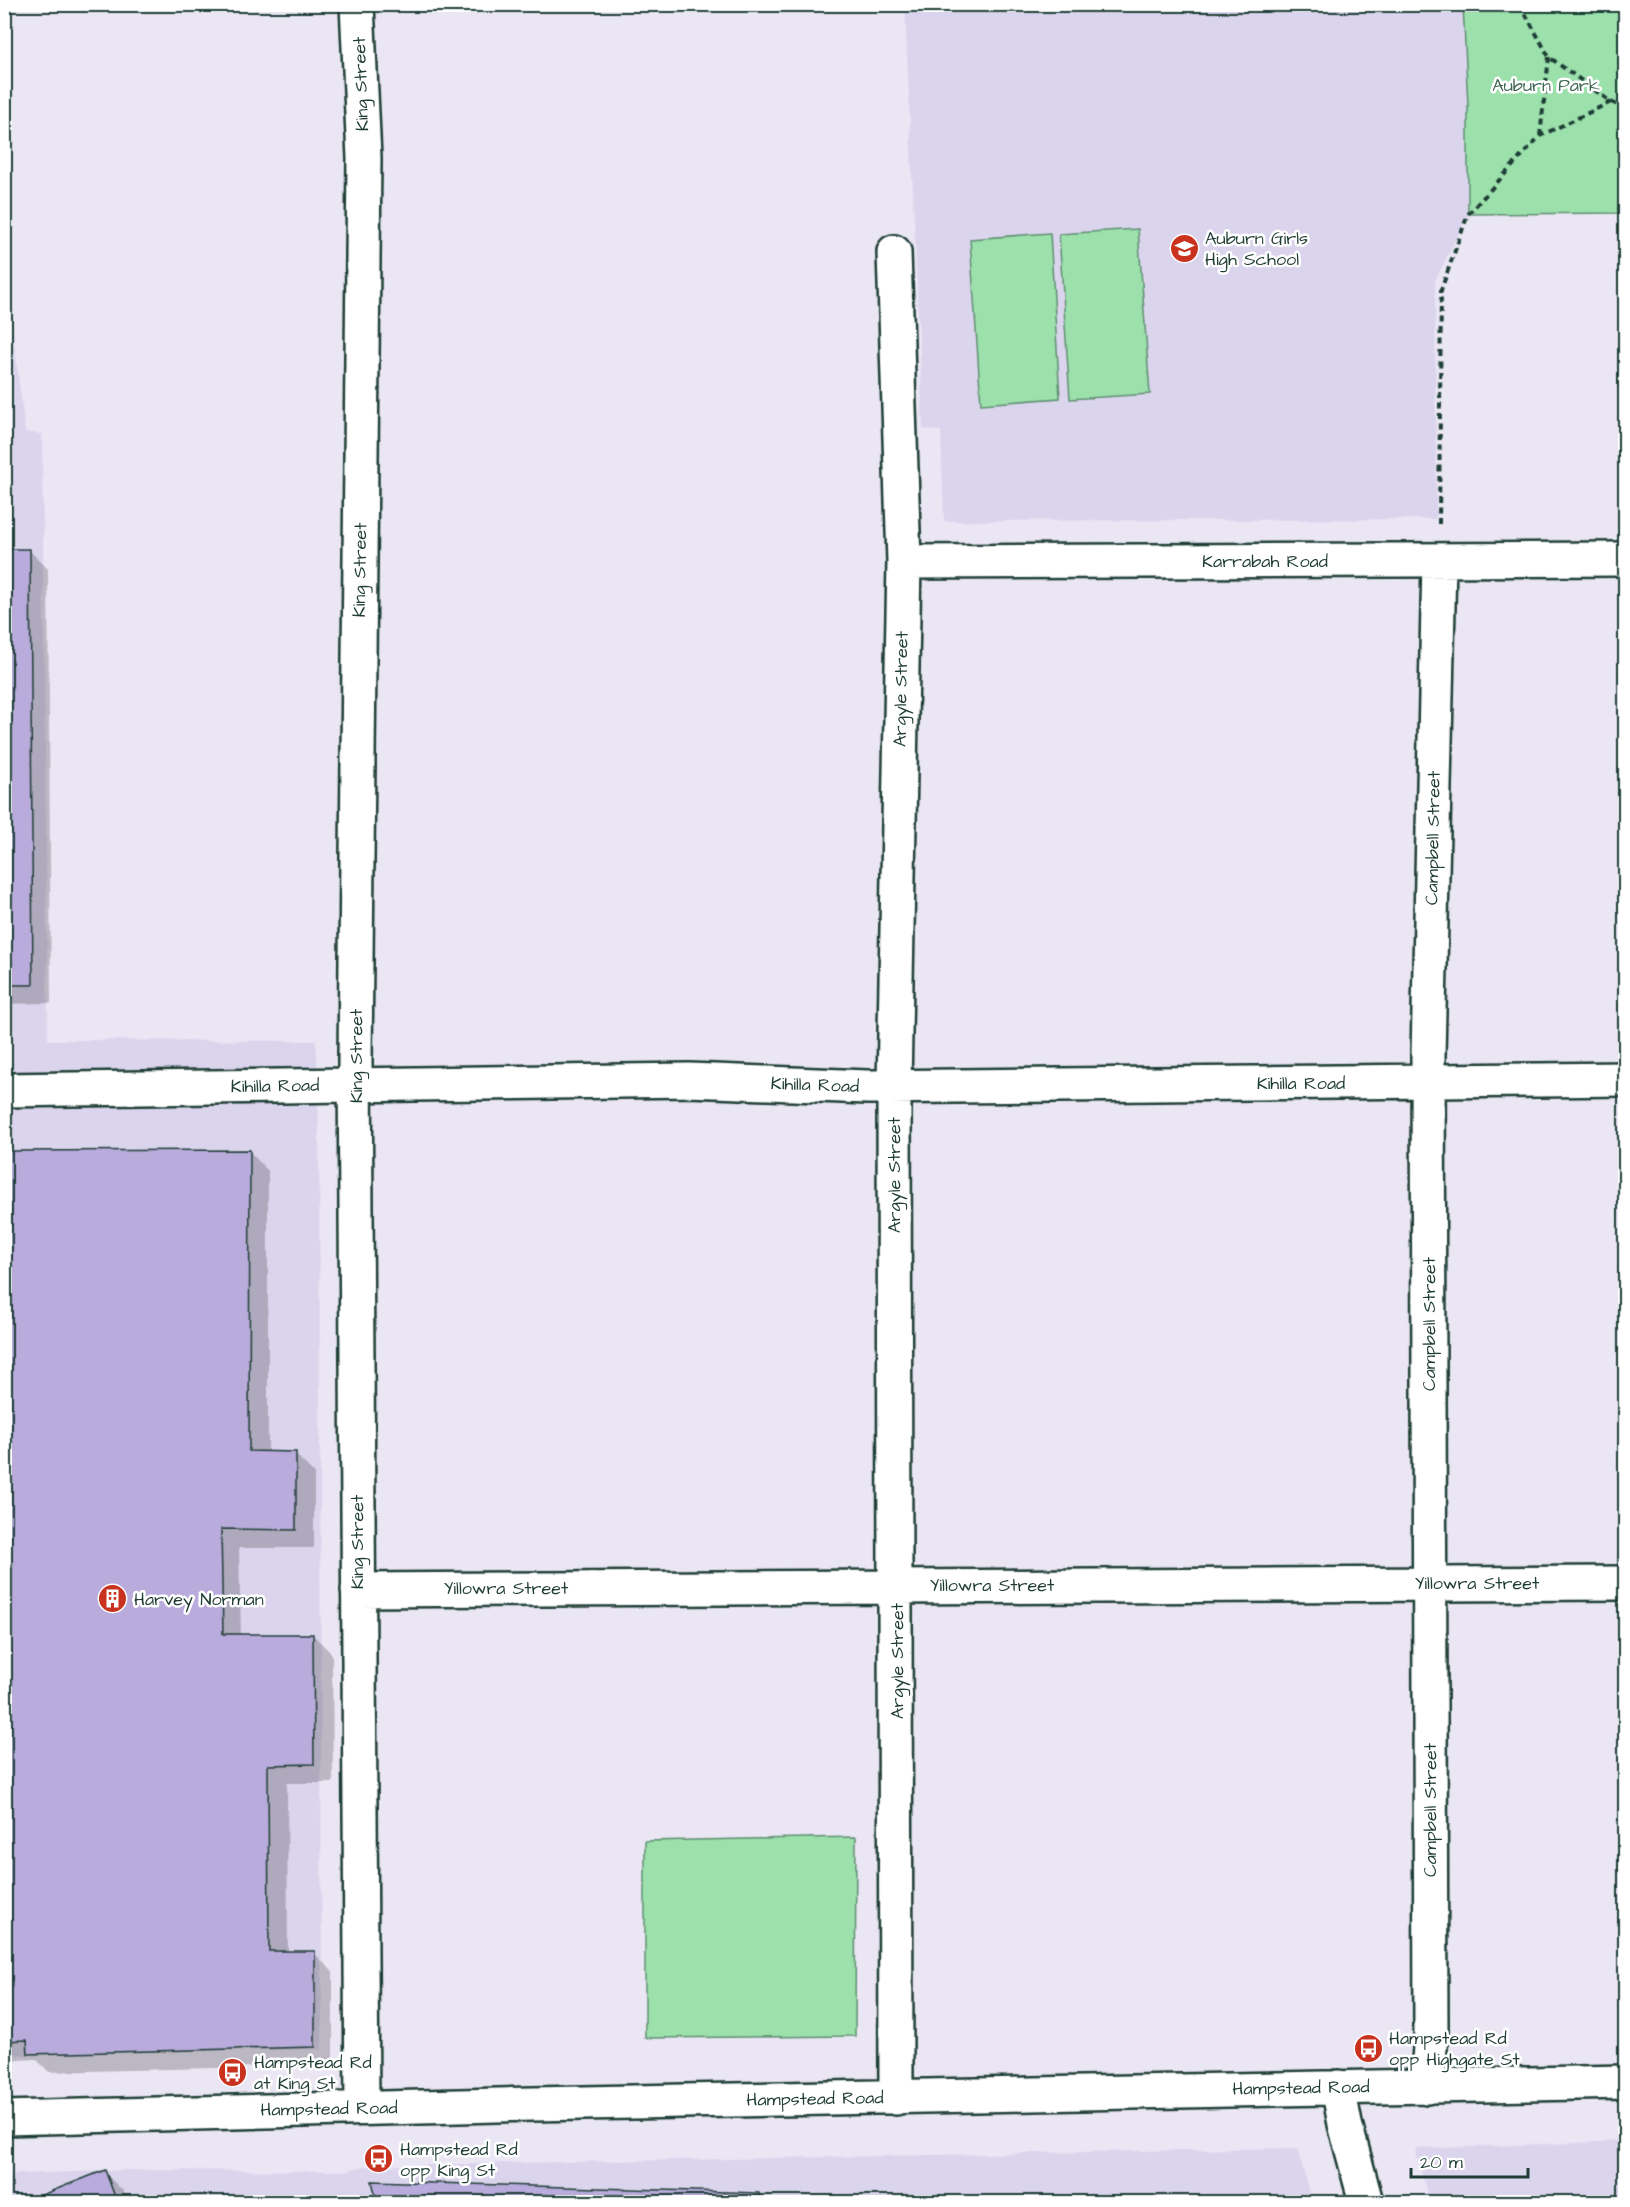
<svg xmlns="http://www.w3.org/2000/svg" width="1630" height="2207" viewBox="0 0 1630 2207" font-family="'Architects Daughter',sans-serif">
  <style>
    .built { fill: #dbd4ed }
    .green { fill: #9ce0ac; stroke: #5e8e70; stroke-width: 1.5 }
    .shadow { fill: #0003 }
    .building { fill: #b9abdc; stroke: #1f3d34; stroke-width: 1.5 }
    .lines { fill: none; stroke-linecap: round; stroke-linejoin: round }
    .minor-casing { stroke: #1f3d34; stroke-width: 38 }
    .path { stroke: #1f3d34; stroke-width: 4; stroke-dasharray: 6 4.5; stroke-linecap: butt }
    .minor { stroke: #fff; stroke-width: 33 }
    .labels { text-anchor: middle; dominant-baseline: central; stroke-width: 5; stroke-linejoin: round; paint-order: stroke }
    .street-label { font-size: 18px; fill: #1f3d34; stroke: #fff }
    .park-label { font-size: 18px; fill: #3e6652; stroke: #fff }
    .poi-label { font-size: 18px; fill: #1f3d34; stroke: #fff; text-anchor: start }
  </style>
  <rect width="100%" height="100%" fill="#eae6f4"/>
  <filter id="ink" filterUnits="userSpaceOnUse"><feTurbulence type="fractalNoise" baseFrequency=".0167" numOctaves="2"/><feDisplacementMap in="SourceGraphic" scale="12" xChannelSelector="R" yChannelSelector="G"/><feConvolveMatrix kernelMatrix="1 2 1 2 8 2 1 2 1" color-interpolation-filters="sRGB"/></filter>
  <g filter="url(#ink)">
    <path class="built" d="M905,5H1463L1468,105V214L1435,281L1436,519L944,521L941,431L923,429Z
      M4,258L25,432L42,434L48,1040L316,1041L319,1129L322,2049L5,2055Z
      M1625,2141V2202H1429L1415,2149Z
      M1298,2148L1311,2202H5L4,2180L13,2174L133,2170L345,2171L364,2166Z"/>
    <path class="green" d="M1463,5H1625V213L1468,214V105Z
      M1138,229L1150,394L1070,399L1059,234Z
      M1050,233L1060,398L981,404L970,239Z
      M856,1837L855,2036L645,2038V1841Z"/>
    <path class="shadow" d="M4,550H29L48,569L51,1003L4,1004Z
      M249,1151L268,1171V1453L295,1454L314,1473V1548H239L241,1636L313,1635L332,1654L333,1783H287L288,1953H314L333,1972V2065L49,2072L36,2059L18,2060L4,2066V1152Z
      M104,2172L123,2191L128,2202L136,2199L139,2202H28Z
      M374,2183L759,2194L767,2202H378Z"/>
    <path class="building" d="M4,549H30L33,985H4Z
      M250,1150L249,1451L296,1452V1530L221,1529L223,1634H313L314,1764L268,1765L269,1951H315V2047L28,2054L27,2040L4,2041V1151Z
      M105,2170L117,2202H24Z
      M372,2181L759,2193L760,2202H377Z
      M136,2197L138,2202H122Z"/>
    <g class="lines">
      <defs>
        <path id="minor" d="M357,4L364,158L355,1061L362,2108
          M894,252L904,562L894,1086L896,2098
          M904,562L1626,559
          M4,1090L689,1080L867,1087L1626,1079
          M358,1590L1626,1583
          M1338,2087L1345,2124L1366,2202
          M1427,2087L1431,2034L1428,1056L1439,561
          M4,2118L533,2104L1626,2082"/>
      </defs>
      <use href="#minor" class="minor-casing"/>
      <path class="path" d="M1611,102L1626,109
        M1540,136L1549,57
        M1439,524L1441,290L1468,214L1540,136L1611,102L1549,57L1520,4"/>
      <use href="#minor" class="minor"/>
    </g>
  </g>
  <defs>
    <symbol id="school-disc" viewBox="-11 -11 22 22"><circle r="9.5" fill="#c8321e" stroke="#fff"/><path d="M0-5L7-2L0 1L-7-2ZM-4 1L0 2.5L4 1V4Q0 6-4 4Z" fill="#fff"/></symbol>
    <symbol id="building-disc" viewBox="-11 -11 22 22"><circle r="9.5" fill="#c8321e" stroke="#fff"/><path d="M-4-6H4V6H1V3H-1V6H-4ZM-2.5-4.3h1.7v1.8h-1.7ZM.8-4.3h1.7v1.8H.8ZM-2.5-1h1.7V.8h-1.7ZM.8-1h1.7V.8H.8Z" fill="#fff"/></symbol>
    <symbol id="bus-disc" viewBox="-11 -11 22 22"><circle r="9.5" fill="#c8321e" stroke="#fff"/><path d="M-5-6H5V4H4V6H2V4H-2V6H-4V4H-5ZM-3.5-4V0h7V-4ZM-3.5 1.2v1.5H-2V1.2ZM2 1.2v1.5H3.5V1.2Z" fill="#fff"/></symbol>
  </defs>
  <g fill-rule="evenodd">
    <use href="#school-disc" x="1168" y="232" width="33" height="33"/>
    <use href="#building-disc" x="96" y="1582" width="33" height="33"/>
    <use href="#bus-disc" x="1352" y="2032" width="33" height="33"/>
    <use href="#bus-disc" x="216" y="2056" width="33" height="33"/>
    <use href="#bus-disc" x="362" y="2142" width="33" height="33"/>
  </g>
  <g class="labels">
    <g class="street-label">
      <text transform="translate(361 84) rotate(-92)">King Street</text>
      <text x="1265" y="561">Karrabah Road</text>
      <text transform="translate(360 570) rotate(-89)">King Street</text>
      <text transform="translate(901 689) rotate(-89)">Argyle Street</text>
      <text transform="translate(1433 838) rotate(-89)">Campbell Street</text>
      <text transform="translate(356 1056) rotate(-90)">King Street</text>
      <text x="1301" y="1083">Kihilla Road</text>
      <text transform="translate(815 1085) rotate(2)">Kihilla Road</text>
      <text transform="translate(275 1086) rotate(-1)">Kihilla Road</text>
      <text transform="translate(894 1175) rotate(-90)">Argyle Street</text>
      <text transform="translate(1429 1324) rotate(-90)">Campbell Street</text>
      <text transform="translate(357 1542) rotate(-90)">King Street</text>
      <text x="1477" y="1583">Yillowra Street</text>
      <text x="992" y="1585">Yillowra Street</text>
      <text x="506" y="1588">Yillowra Street</text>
      <text transform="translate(897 1661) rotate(-90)">Argyle Street</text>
      <text transform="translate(1430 1810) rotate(-90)">Campbell Street</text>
      <text transform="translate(1301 2088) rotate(-1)">Hampstead Road</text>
      <text transform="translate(815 2099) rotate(-1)">Hampstead Road</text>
      <text transform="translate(329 2109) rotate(-1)">Hampstead Road</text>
    </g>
    <g class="park-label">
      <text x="1546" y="85">Auburn Park</text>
    </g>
    <g class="poi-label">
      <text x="1205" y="238">Auburn Girls<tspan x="1205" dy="21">High School</tspan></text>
      <text x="134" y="1599">Harvey Norman</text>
      <text x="1389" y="2038">Hampstead Rd<tspan x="1389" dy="21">opp Highgate St</tspan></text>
      <text x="254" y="2062">Hampstead Rd<tspan x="254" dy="21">at King St</tspan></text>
      <text x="400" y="2149">Hampstead Rd<tspan x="400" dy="21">opp King St</tspan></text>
    </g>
  </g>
  <rect width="1630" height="2207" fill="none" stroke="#fff" stroke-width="24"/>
  <rect x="12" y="12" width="1606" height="2183" fill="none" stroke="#1f3d34" stroke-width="2" filter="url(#ink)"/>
  <path d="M1411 2168v9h117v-9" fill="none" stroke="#1f3d34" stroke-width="3"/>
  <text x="1420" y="2168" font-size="18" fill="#1f3d34" stroke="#ffffff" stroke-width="4.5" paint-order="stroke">20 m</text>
</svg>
